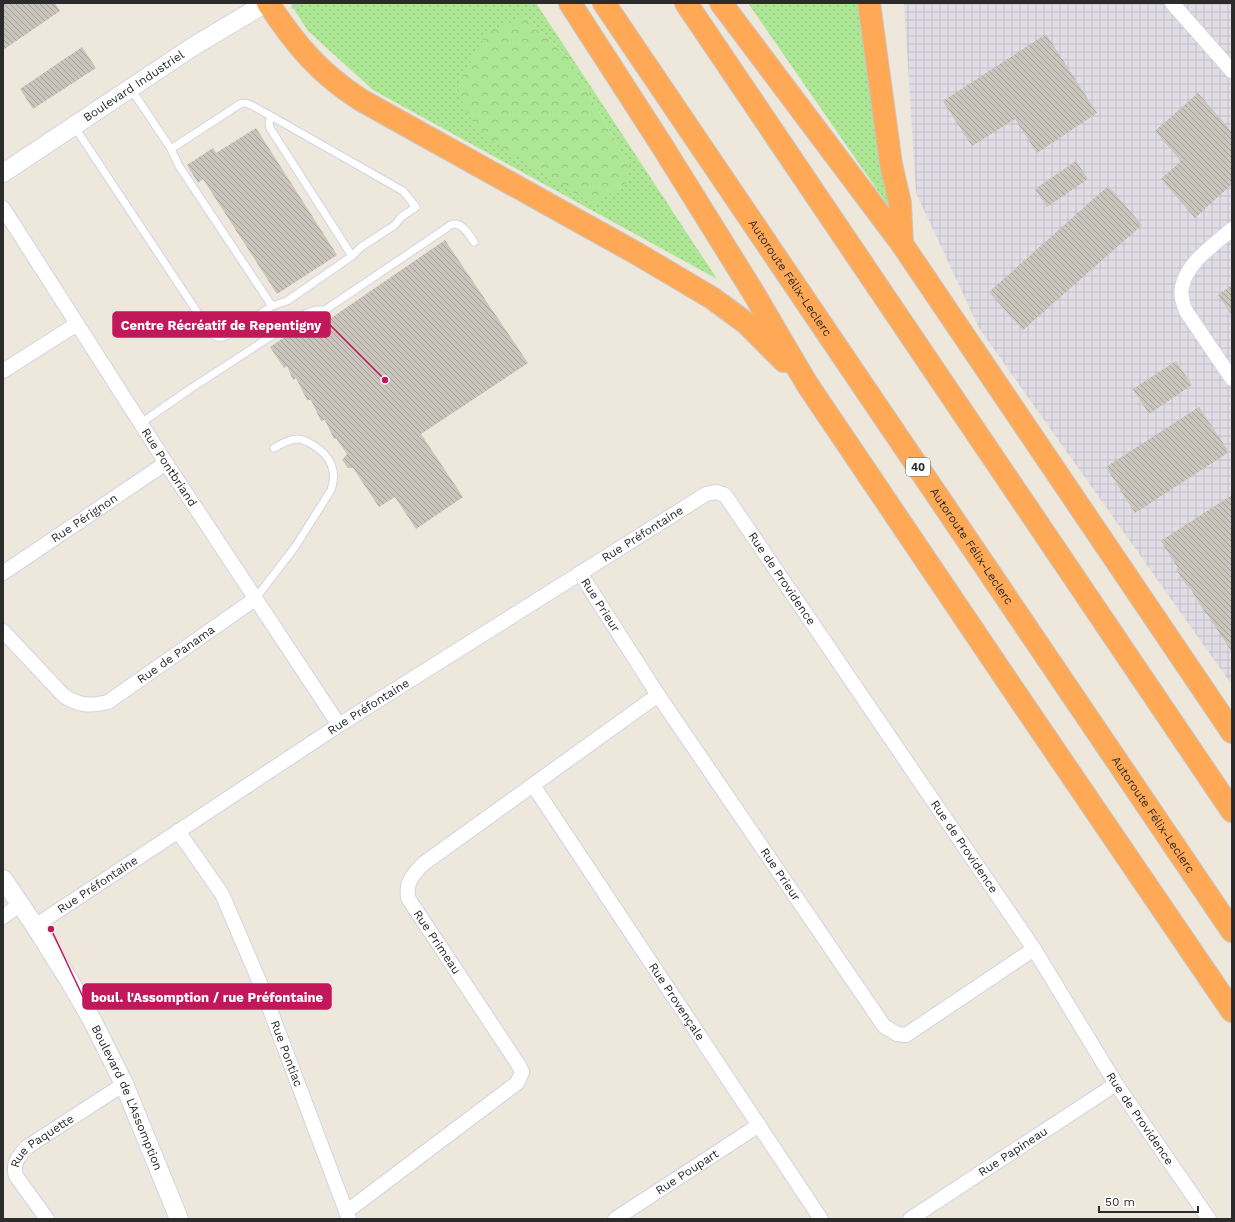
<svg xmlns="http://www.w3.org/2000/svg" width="1235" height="1222" viewBox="0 0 1235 1222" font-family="'Work Sans',sans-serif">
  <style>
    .industrial { fill: url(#industrial-grid) }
    .grass { fill: url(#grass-dots); fill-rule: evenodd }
    .forest { fill: url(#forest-crowns) }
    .building { fill: url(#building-back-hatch) }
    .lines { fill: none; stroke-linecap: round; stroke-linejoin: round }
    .service-casing { stroke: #d1d4e4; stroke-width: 9 }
    .minor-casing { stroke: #d1d4e4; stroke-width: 16 }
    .tertiary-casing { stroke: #d1d4e4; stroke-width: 20 }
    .motorway-casing { stroke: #c8c8c8; stroke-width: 24 }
    .path { stroke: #c8c8c8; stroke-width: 2.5; stroke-dasharray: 3 2; stroke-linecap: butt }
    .service { stroke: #fff; stroke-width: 7 }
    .minor { stroke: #fff; stroke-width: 14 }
    .tertiary { stroke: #fff; stroke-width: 18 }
    .motorway { stroke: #ffa856; stroke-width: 22 }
    .labels { text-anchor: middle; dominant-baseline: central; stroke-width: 4; stroke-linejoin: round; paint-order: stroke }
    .shield { fill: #fff; stroke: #6b6b6b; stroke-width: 1 }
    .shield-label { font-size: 11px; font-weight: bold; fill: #2b2b2b }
    .street-label { font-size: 12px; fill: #2b2b2b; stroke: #fff }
    .leader { fill: none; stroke: #c2185b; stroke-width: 1.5 }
    .callout-dot { fill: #c2185b; stroke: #fff; stroke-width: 1.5 }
    .callout { fill: #c2185b; stroke: #c2185b; stroke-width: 1.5 }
    .callout-label { font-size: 13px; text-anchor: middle; font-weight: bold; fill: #fff }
  </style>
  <defs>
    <pattern id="industrial-grid" width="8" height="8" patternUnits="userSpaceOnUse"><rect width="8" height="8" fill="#e0dde6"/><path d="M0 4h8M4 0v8" fill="none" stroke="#c0bec5"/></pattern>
    <pattern id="grass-dots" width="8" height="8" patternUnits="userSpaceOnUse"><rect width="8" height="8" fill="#ade795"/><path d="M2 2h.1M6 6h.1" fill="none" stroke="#95c681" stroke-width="1.8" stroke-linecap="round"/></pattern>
    <pattern id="forest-crowns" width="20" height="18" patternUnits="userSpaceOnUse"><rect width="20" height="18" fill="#ade795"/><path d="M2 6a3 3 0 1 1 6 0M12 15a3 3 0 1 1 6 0" fill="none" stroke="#95c681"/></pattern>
    <pattern id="building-back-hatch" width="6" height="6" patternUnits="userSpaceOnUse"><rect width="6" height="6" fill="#c9c4bc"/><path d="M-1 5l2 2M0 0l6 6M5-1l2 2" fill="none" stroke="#a39f99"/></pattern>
  </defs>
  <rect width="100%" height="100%" fill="#eee7dc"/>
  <path class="industrial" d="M904,3H1232V685L979,328L916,193Z"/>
  <path class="grass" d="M290,3H536L717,279L373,90L308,31ZM526,16L568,57L628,163Z
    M748,3H861L889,207Z"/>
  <path class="forest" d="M526,16L568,57L628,163L626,183L593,205L480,133L464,107L457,86L487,33Z"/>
  <path class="building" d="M3,3H55L60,11L3,50Z
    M1046,34L1097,113L1037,153L1015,119L972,146L943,101Z
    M82,47L96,68L33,109L20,89Z
    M1198,93L1232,132V184L1195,218L1161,179L1181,161L1155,131Z
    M256,128L337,255L277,294L203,179L198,183L187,165L213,148L216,153Z
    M1076,161L1088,179L1047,207L1035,189Z
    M1108,186L1142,225L1023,330L989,292Z
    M445,240L528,363L421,434L463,497L416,529L395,497L379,507L353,468H348L342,460L347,454L336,438L334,439L325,420L321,421L311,400H307L296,378L293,380L287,366L284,368L270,347L312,319L318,327Z
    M1232,285V315L1218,295Z
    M1176,361L1192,385L1149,414L1133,389Z
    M1199,407L1229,452L1135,513L1106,467Z
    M1232,495V652L1207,614H1206L1188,585L1187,586L1176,569L1178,568L1161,541Z"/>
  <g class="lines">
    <defs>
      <path id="service" d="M271,116L269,123L270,128L352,256L287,301L272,306
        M74,126L211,333C217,338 221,339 228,335L272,306L179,166L171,149L131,89
        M171,149L240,104L245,103L251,105L271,116L403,191L416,207L401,217L395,225L361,247L352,256
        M141,423L190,389L307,313L316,310H325L445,229C448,227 451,224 454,224C463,223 470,236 474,242
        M255,599L295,547L331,490C338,471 330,455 313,445C308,442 303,439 298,439C289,439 281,444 274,448"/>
      <g id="minor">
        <path d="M1172,3L1232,71"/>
        <path id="s1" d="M3,208L166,463L339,725"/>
        <path d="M1232,229C1214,245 1187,262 1182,287C1180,295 1183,304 1186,311L1232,379"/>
        <path d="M3,371L77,324"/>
        <path id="s2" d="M3,573L166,463"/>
        <path id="s3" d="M580,573L658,695L884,1026L897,1034L906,1035L1034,949"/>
        <path id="s4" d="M3,631L64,696C80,706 90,706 108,702L255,599"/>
        <path id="s5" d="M533,785L821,1219"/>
        <path id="s6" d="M178,831L222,894L260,983L349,1219"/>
        <path d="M3,917L20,904"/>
        <path id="s7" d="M35,926L339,725L706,494L716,492L725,495L1034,949L1116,1084L1209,1219"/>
        <path d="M346,1212L517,1083L522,1072L518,1064L408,898C406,881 412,876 423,864L658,695"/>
        <path id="s8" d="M47,1219L16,1176C12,1163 19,1156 27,1147L124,1084"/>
        <path id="s9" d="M615,1219L759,1125"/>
        <path id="s10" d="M910,1219L1116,1084"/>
      </g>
      <g id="tertiary">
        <path id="s11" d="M3,173L194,46L266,3"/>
        <path id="s12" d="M3,879L35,926L70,982L92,1020L124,1084L179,1219"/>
      </g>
      <g id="motorway">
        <path d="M268,3C295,44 319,73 361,100L636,253L712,298L746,323L784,361"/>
        <path d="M570,3L661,144L753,292L807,384L1025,707L1232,1011"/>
        <path id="s13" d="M604,3L1232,931"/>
        <path d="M686,3L1232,811"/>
        <path d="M721,3L902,244L1232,732"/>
        <path d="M869,3L891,164L900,203L902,244"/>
      </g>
    </defs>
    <use href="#service" class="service-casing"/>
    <use href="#minor" class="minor-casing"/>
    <use href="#tertiary" class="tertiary-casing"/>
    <use href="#motorway" class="motorway-casing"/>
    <path class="path" d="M292,8L299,3"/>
    <use href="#service" class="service"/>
    <use href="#minor" class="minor"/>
    <use href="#tertiary" class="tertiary"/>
    <use href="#motorway" class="motorway"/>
  </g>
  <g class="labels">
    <rect class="shield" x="906" y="458" width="24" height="18" rx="3"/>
    <g class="shield-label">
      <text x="918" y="467">40</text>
    </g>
    <g class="street-label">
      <text stroke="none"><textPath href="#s11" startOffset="157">Boulevard Industriel</textPath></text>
      <text stroke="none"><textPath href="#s13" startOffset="332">Autoroute Félix-Leclerc</textPath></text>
      <text stroke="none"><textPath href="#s1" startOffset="308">Rue Pontbriand</textPath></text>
      <text stroke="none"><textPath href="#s2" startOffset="98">Rue Pérignon</textPath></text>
      <text stroke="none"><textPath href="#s7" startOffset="723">Rue Préfontaine</textPath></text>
      <text stroke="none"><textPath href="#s13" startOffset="656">Autoroute Félix-Leclerc</textPath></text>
      <text stroke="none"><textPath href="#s7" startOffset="919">Rue de Providence</textPath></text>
      <text stroke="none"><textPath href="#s3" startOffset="38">Rue Prieur</textPath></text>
      <text stroke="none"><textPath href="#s4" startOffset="218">Rue de Panama</textPath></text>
      <text stroke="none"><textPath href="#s7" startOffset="399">Rue Préfontaine</textPath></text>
      <text stroke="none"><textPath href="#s13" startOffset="980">Autoroute Félix-Leclerc</textPath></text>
      <text stroke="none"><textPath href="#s7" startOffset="1243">Rue de Providence</textPath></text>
      <text stroke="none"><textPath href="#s3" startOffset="362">Rue Prieur</textPath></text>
      <text stroke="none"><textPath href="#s7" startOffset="75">Rue Préfontaine</textPath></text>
      <text transform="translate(437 942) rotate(56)">Rue Primeau</text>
      <text stroke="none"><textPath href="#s5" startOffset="260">Rue Provençale</textPath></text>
      <text stroke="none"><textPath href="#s6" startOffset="249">Rue Pontiac</textPath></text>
      <text stroke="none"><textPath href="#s12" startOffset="252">Boulevard de L'Assomption</textPath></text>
      <text stroke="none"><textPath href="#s7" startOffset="1567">Rue de Providence</textPath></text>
      <text stroke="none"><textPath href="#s8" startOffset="101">Rue Paquette</textPath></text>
      <text stroke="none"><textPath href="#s10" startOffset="123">Rue Papineau</textPath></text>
      <text stroke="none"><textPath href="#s9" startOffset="86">Rue Poupart</textPath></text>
    </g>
  </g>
  <path class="leader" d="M385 380L330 325M51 929L83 997"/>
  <g class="callout-dot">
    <circle cx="385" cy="380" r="4"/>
    <circle cx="51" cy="929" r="4"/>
  </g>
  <g class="callout">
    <rect x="113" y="312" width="217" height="25" rx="4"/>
    <rect x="83" y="984" width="248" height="25" rx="4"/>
  </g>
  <g class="callout-label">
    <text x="221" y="330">Centre Récréatif de Repentigny</text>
    <text x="207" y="1002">boul. l'Assomption / rue Préfontaine</text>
  </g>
  <rect width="1235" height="1222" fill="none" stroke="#2b2b2b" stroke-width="8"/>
  <path d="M1099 1206v6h99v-6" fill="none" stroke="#2b2b2b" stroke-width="2"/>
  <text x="1105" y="1206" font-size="12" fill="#2b2b2b" stroke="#ffffff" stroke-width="3" paint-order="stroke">50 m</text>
</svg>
